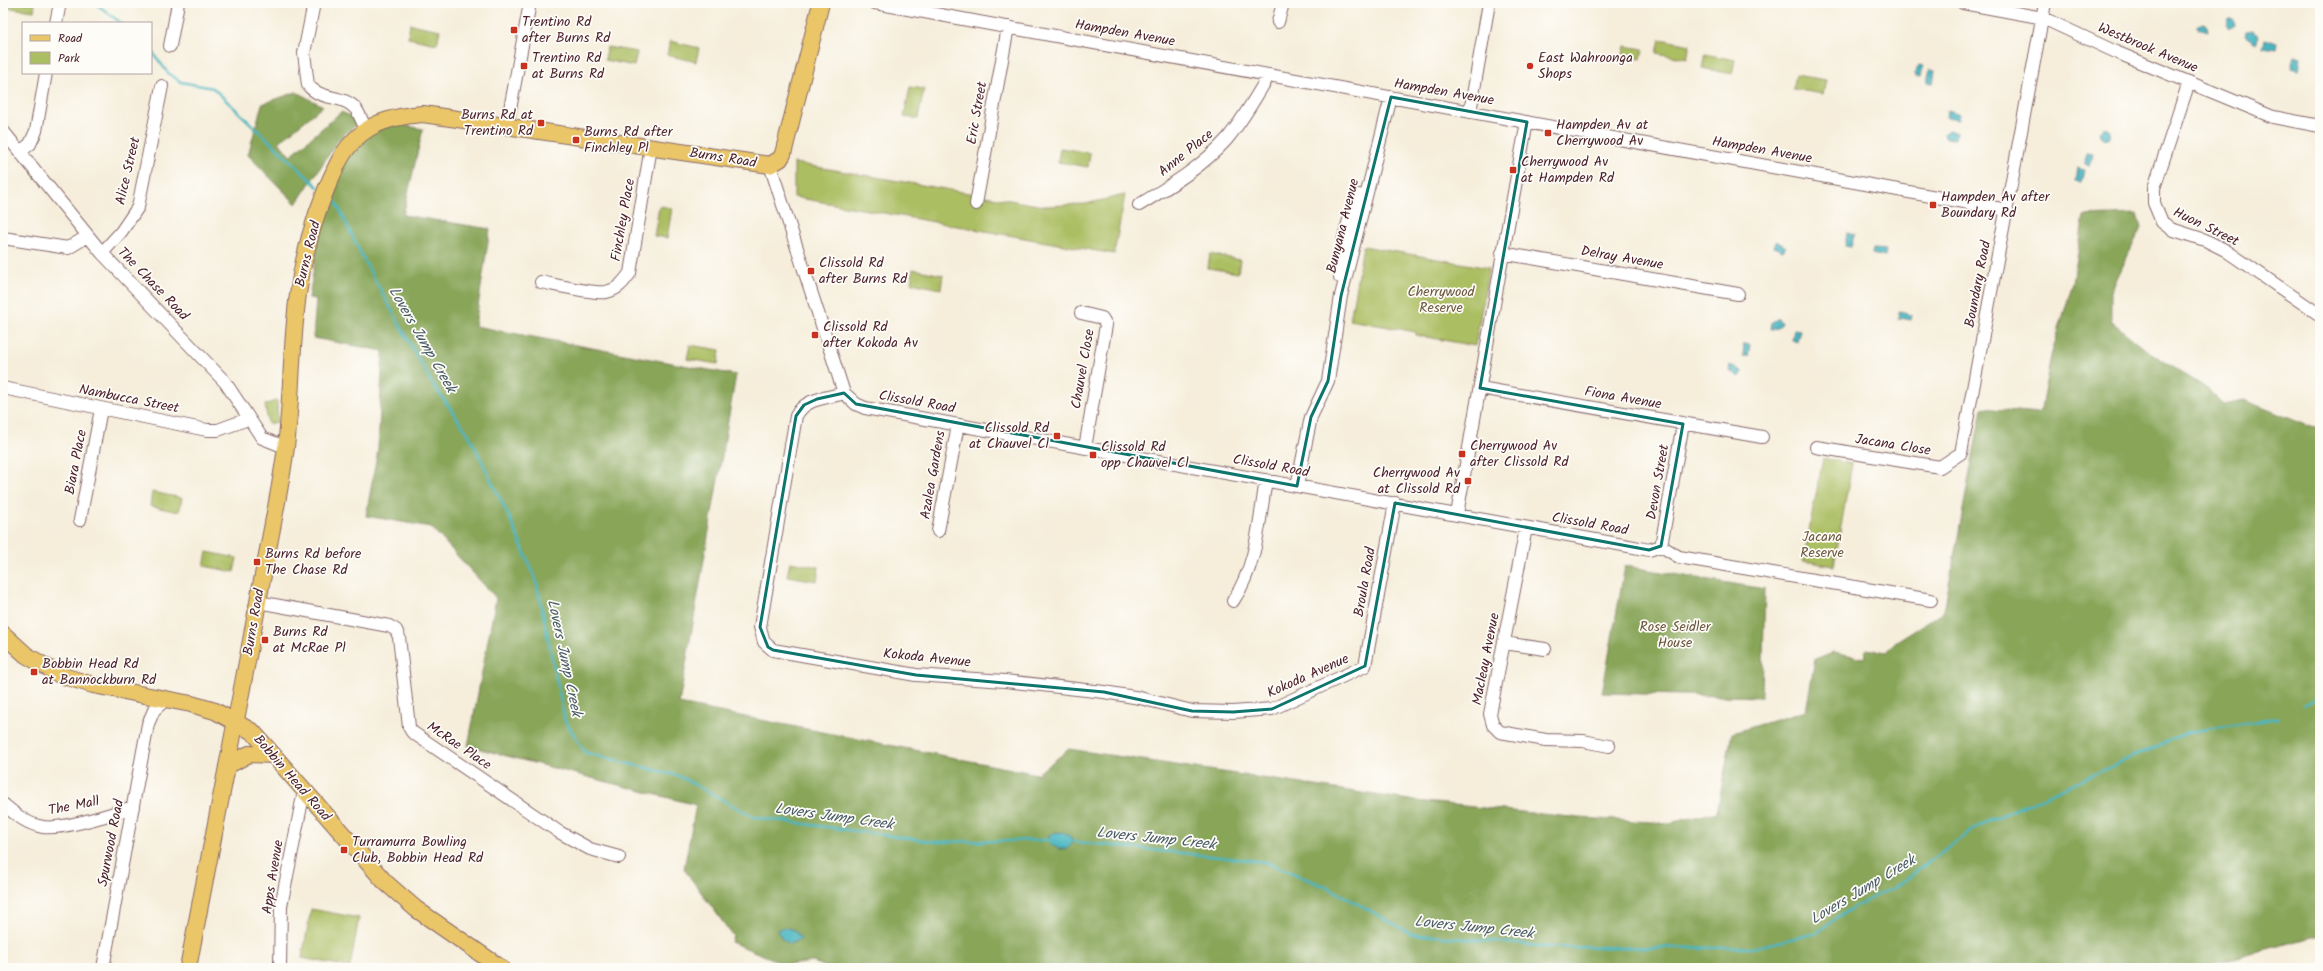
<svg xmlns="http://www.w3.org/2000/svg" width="2323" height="971" viewBox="0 0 2323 971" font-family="Kalam,sans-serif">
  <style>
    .green { fill: #abbe62; stroke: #7a6e46 }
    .forest { fill: #88a558; stroke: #696242 }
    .water { fill: #48b6c1; stroke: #496a76 }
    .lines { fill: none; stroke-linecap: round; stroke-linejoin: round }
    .stream { stroke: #48b6c1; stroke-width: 2.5 }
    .minor-casing { stroke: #866769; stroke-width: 14 }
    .major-casing { stroke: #866769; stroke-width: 18 }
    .minor { stroke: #fff; stroke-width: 12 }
    .major { stroke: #eac669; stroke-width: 16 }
    .marked { fill: none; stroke: #0f766e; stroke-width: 3; stroke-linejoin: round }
    .poi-dot { fill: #c8321e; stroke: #fdfcf7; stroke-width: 1.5 }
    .labels { text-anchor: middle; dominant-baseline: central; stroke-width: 3.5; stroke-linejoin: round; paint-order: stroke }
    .poi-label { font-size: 14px; fill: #4a1f2b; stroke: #fdfcf7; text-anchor: start }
    .street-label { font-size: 14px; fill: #4a1f2b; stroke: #fdfcf7 }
    .park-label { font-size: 14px; fill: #6c573e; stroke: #fdfcf7 }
    .water-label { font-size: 15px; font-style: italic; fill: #495b67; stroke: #fdfcf7 }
  </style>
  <rect width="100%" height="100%" fill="#fdfcf7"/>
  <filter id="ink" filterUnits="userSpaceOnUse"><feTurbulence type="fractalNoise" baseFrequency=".025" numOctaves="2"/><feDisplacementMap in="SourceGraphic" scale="8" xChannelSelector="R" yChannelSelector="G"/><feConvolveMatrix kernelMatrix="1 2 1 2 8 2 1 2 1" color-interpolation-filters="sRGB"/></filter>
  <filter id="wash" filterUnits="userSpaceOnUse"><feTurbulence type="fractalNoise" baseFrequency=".012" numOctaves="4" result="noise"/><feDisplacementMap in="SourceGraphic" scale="16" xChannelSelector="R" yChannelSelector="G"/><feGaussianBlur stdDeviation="0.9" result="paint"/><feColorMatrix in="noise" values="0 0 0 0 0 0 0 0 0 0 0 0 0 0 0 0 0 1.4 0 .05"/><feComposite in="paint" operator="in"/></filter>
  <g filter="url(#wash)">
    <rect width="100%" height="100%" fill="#f6eedb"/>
    <path class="green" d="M4,3H35L34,11L3,7Z
      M410,24L440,30L437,44L408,38Z
      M1660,39L1690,45L1687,59L1657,53Z
      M670,41L699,48L696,62L667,55Z
      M1625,46L1643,49L1641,59L1623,55Z
      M607,47L637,52L634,66L605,60Z
      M1705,54L1735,60L1732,74L1702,68Z
      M1796,75L1826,80L1823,94L1793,89Z
      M910,87L924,89L918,119L904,117Z
      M1060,148L1090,153L1088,167L1058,162Z
      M794,163L1044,206L1085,204L1125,195L1114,254L794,197Z
      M659,206L672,208L667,238L654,236Z
      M1363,246L1489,268L1475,346L1416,335V332L1350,320Z
      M1210,254L1240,260L1238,273L1208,268Z
      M913,269L943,275L941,289L911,283Z
      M690,345L720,350L718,364L687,359Z
      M277,400L278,422L268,424L265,405Z
      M1823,458L1852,464L1834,566L1803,561Z
      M152,492L182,498L179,512L150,506Z
      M207,552L237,558L234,572L204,566Z
      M790,562L819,567L817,581L787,576Z
      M311,909L359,918L350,967L302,958Z"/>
    <path class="forest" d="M296,92L323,106L279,142L290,156L341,112L351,116L356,125L340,138L296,204L248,155L262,104Z
      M393,123L423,129L403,215L490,229L475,326L736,375L679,704L1037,774L1069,749L1416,801L1580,818L1669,823L1717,812L1732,733L1806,711L1815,659L1833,652L1864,658L1866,649L1886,652L1895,642L1944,611L1982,408L2040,413L2051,356L2073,282L2084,216L2137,214L2141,228L2111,291V321L2145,349L2206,388L2223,404L2244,400L2311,427L2320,429V935L2195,968H829L813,962L787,965L731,942L733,936L684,869L696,805L468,746L496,598L431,527L366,516L378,449L383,351L313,338L316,299L309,298L321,221L343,161L372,128Z
      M1625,566L1765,589L1762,697L1602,693Z"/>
    <path class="water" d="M2226.5 23a4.5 4.5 0 1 1 9 0a4.5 4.5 0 1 1-9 0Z
      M2203,23L2207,25L2208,31L2198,28V25Z
      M2252,31L2259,36L2256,43L2245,36L2246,32Z
      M2265,39L2277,43L2276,49L2263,47Z
      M2294,56L2300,58L2298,70L2291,68Z
      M1919,65L1923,66L1921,77H1916L1915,73Z
      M1930,69L1935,70L1933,83L1927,82Z
      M1947,110L1960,114L1959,119L1946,117Z
      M2100.5 133a5.5 5.5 0 1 1 11 0a5.5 5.5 0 1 1-11 0Z
      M1948,130L1956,133L1955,139L1945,138L1944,134Z
      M2086,153L2093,154L2090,165L2085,164Z
      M2077,168L2084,170L2081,182L2075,181Z
      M1847,233L1854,235L1851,247L1845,246Z
      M1776,241L1786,247L1783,251L1773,247Z
      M1873,249L1886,250L1885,257L1872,254Z
      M1899,312L1912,315L1911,320L1898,318Z
      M1779,318L1782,323L1778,328L1771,329L1772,322Z
      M1794,329L1800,330L1797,342L1792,340Z
      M1744,344L1750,345L1748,356H1743Z
      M1730,365L1742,371L1740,377L1729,371Z
      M1056,832L1063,833L1071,837L1072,844L1067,849H1059L1050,844L1049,836Z
      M784,927L794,930L801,939L790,944L782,939L777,930Z"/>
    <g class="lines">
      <path class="stream" d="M95,3L121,23
        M151,50L168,73L181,82L213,88L318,187
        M335,200L364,260L430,380L469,435L511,521L536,580L565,721L586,753L679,776L754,817L935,842L1051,840
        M2303,706L2320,697
        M1068,841L1266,862L1331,889L1412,934L1549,947L1752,948L1813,934L1856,906L1899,884L1980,825L2189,732L2278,718"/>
    </g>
  </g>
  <g filter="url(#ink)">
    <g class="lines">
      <defs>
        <path id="minor" d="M314,3L304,53L308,85C320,101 343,94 356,109C360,115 363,123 366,130
          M875,3L2007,210
          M1963,3L2043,18L2118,53L2273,117L2320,126
          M1278,22L1283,3
          M56,23L60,3
          M170,46L178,3
          M2189,82L2154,188V203L2162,222L2171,229L2205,240L2225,250L2320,315
          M1470,112L1489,3
          M507,125L530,3
          M3,131L102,253L225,382L262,438L285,447
          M20,152L30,144L36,131L46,73
          M770,165L844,393L856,404L865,408L1634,547L1649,550L1661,546L1679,557L1931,600
          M976,204L1008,27
          M1139,205C1170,186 1202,167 1227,139C1243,120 1256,97 1269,75
          M3,238L68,248L88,236
          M102,253L121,232L138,207L162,86
          M1502,253L1738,294
          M1340,277C1339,248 1347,221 1359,195
          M541,282C556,285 593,294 606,292C617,290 623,283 630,273L651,147
          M1081,313L1102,318L1106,325L1085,448
          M3,388L207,430H218L248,419
          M1480,388L1762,437
          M844,393C826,399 806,397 796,416L760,627L764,642L773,650L916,675L1005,681L1104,692L1140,698L1192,711L1233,712L1272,709L1365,666L1395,503
          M1816,447L1940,467L1961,453L2045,3
          M1297,486L1311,417L1328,381L1341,296L1391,97
          M1457,514C1481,384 1502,253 1527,122
          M80,520L101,409
          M1526,528L1490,714L1493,725L1500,732L1546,740L1583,741L1609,746
          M938,531L958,425
          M1661,546L1683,424
          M1233,601C1257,565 1259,522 1266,480
          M258,602L389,626L396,630L399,637L409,727L412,732L559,832L590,849L619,857
          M1504,643L1545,649
          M3,804C15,814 26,824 43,827C63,830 112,814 133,807
          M103,968L148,724L154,710L166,699
          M280,968L281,906L304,791"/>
        <path id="major" d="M3,634L26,655L60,675L93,685L191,704L215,711L253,732L385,882L416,909L501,968
          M227,766L249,754L273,755
          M188,968C211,846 236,725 258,602C267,551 279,499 286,447C292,396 291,344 298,294C304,251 318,204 337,165C356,127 384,117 423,114L770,165L780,159L783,154L821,3"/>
      </defs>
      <use href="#minor" class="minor-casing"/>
      <use href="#major" class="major-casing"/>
      <use href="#minor" class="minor"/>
      <use href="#major" class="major"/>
    </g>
  </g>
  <path class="marked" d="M1391,97L1527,122L1480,388L1683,424L1661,546L1649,550L1395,503L1365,666L1272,709L1233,712L1192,711L1104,692L916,675L773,650L768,647L760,627L796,416L804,405L817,399L844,393L856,404L1297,486L1311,417L1328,381L1341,296Z"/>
  <g class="poi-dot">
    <rect x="510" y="26" width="8" height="8" rx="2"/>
    <rect x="520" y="62" width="8" height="8" rx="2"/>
    <circle cx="1530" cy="66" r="4"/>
    <rect x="537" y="119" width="8" height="8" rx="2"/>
    <rect x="1544" y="129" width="8" height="8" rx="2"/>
    <rect x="572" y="136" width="8" height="8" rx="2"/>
    <rect x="1509" y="166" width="8" height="8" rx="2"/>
    <rect x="1929" y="201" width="8" height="8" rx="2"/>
    <rect x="807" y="267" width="8" height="8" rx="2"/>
    <rect x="811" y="331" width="8" height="8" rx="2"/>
    <rect x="1053" y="432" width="8" height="8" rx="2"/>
    <rect x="1458" y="450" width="8" height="8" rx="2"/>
    <rect x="1089" y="451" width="8" height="8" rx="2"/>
    <rect x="1464" y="477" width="8" height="8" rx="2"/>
    <rect x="253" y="558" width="8" height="8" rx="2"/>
    <rect x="261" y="636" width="8" height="8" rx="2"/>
    <rect x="30" y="668" width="8" height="8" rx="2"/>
    <rect x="340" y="846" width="8" height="8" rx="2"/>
  </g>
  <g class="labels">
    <g class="poi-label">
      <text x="522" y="22">Trentino Rd<tspan x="522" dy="16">after Burns Rd</tspan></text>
      <text x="532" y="58">Trentino Rd<tspan x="532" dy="16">at Burns Rd</tspan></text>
      <text x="1538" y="58">East Wahroonga<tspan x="1538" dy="16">Shops</tspan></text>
      <text x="533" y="115" text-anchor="end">Burns Rd at<tspan x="533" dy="16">Trentino Rd</tspan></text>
      <text x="1556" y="125">Hampden Av at<tspan x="1556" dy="16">Cherrywood Av</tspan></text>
      <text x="584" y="132">Burns Rd after<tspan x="584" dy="16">Finchley Pl</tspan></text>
      <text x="1521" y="162">Cherrywood Av<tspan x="1521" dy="16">at Hampden Rd</tspan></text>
      <text x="1941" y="197">Hampden Av after<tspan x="1941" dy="16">Boundary Rd</tspan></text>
      <text x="819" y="263">Clissold Rd<tspan x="819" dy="16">after Burns Rd</tspan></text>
      <text x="823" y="327">Clissold Rd<tspan x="823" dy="16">after Kokoda Av</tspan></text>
      <text x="1049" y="428" text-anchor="end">Clissold Rd<tspan x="1049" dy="16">at Chauvel Cl</tspan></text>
      <text x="1470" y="446">Cherrywood Av<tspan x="1470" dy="16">after Clissold Rd</tspan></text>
      <text x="1101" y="447">Clissold Rd<tspan x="1101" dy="16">opp Chauvel Cl</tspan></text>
      <text x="1460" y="473" text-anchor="end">Cherrywood Av<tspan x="1460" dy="16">at Clissold Rd</tspan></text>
      <text x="265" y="554">Burns Rd before<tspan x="265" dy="16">The Chase Rd</tspan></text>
      <text x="273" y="632">Burns Rd<tspan x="273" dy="16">at McRae Pl</tspan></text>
      <text x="42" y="664">Bobbin Head Rd<tspan x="42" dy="16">at Bannockburn Rd</tspan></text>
      <text x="352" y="842">Turramurra Bowling<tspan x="352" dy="16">Club, Bobbin Head Rd</tspan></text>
    </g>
    <g class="street-label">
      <text transform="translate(1125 33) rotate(10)">Hampden Avenue</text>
      <text transform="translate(2148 48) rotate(23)">Westbrook Avenue</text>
      <text transform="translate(1444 92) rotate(10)">Hampden Avenue</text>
      <text transform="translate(977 113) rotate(-80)">Eric Street</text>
      <text transform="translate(1762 150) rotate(10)">Hampden Avenue</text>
      <text transform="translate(1186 153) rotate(-39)">Anne Place</text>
      <text transform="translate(723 158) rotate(9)">Burns Road</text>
      <text transform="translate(128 171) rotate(-77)">Alice Street</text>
      <text transform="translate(623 220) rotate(-80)">Finchley Place</text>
      <text transform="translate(1343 226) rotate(-76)">Bunyana Avenue</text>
      <text transform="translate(2206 227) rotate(26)">Huon Street</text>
      <text transform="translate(308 254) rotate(-76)">Burns Road</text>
      <text transform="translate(1622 258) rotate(10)">Delray Avenue</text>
      <text transform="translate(153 284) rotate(46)">The Chase Road</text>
      <text transform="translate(1978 284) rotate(-79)">Boundary Road</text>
      <text transform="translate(1083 369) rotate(-80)">Chauvel Close</text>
      <text transform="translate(1623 398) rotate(10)">Fiona Avenue</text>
      <text transform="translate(129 399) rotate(11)">Nambucca Street</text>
      <text transform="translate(917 402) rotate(10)">Clissold Road</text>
      <text transform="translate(1893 445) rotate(9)">Jacana Close</text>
      <text transform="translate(76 462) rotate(-79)">Biara Place</text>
      <text transform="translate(1271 466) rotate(10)">Clissold Road</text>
      <text transform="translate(933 475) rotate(-80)">Azalea Gardens</text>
      <text transform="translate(1658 482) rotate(-80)">Devon Street</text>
      <text transform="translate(1590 524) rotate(10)">Clissold Road</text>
      <text transform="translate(1365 582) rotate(-80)">Broula Road</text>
      <text transform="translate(254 622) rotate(-80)">Burns Road</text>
      <text transform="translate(927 658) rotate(6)">Kokoda Avenue</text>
      <text transform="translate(1486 659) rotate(-79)">Macleay Avenue</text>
      <text transform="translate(1308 676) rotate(-24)">Kokoda Avenue</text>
      <text transform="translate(459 746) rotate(34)">McRae Place</text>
      <text transform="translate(292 778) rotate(49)">Bobbin Head Road</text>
      <text transform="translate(74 806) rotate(-11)">The Mall</text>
      <text transform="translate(111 843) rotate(-79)">Spurwood Road</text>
      <text transform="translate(273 877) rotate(-81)">Apps Avenue</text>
    </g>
    <g class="park-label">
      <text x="1441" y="292">Cherrywood<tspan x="1441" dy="16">Reserve</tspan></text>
      <text x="1822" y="537">Jacana<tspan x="1822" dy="16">Reserve</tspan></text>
      <text x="1675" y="627">Rose Seidler<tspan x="1675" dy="16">House</tspan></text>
    </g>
    <g class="water-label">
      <text transform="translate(422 340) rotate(60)">Lovers Jump Creek</text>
      <text transform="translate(564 658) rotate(78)">Lovers Jump Creek</text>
      <text transform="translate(834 817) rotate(8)">Lovers Jump Creek</text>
      <text transform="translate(1156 839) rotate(6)">Lovers Jump Creek</text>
      <text transform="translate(1863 890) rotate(-31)">Lovers Jump Creek</text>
      <text transform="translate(1474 928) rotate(6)">Lovers Jump Creek</text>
    </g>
  </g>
  <rect width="2323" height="971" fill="none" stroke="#fdfcf7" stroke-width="16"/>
  <rect x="22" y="22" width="130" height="52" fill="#fdfcf7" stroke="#b5a4a5"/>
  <rect x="30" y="35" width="20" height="6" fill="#eac669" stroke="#b5a4a5"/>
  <text x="58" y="42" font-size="12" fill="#4a1f2b">Road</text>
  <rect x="30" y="52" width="20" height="12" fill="#abbe62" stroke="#b5a4a5"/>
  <text x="58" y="62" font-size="12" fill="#4a1f2b">Park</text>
</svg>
